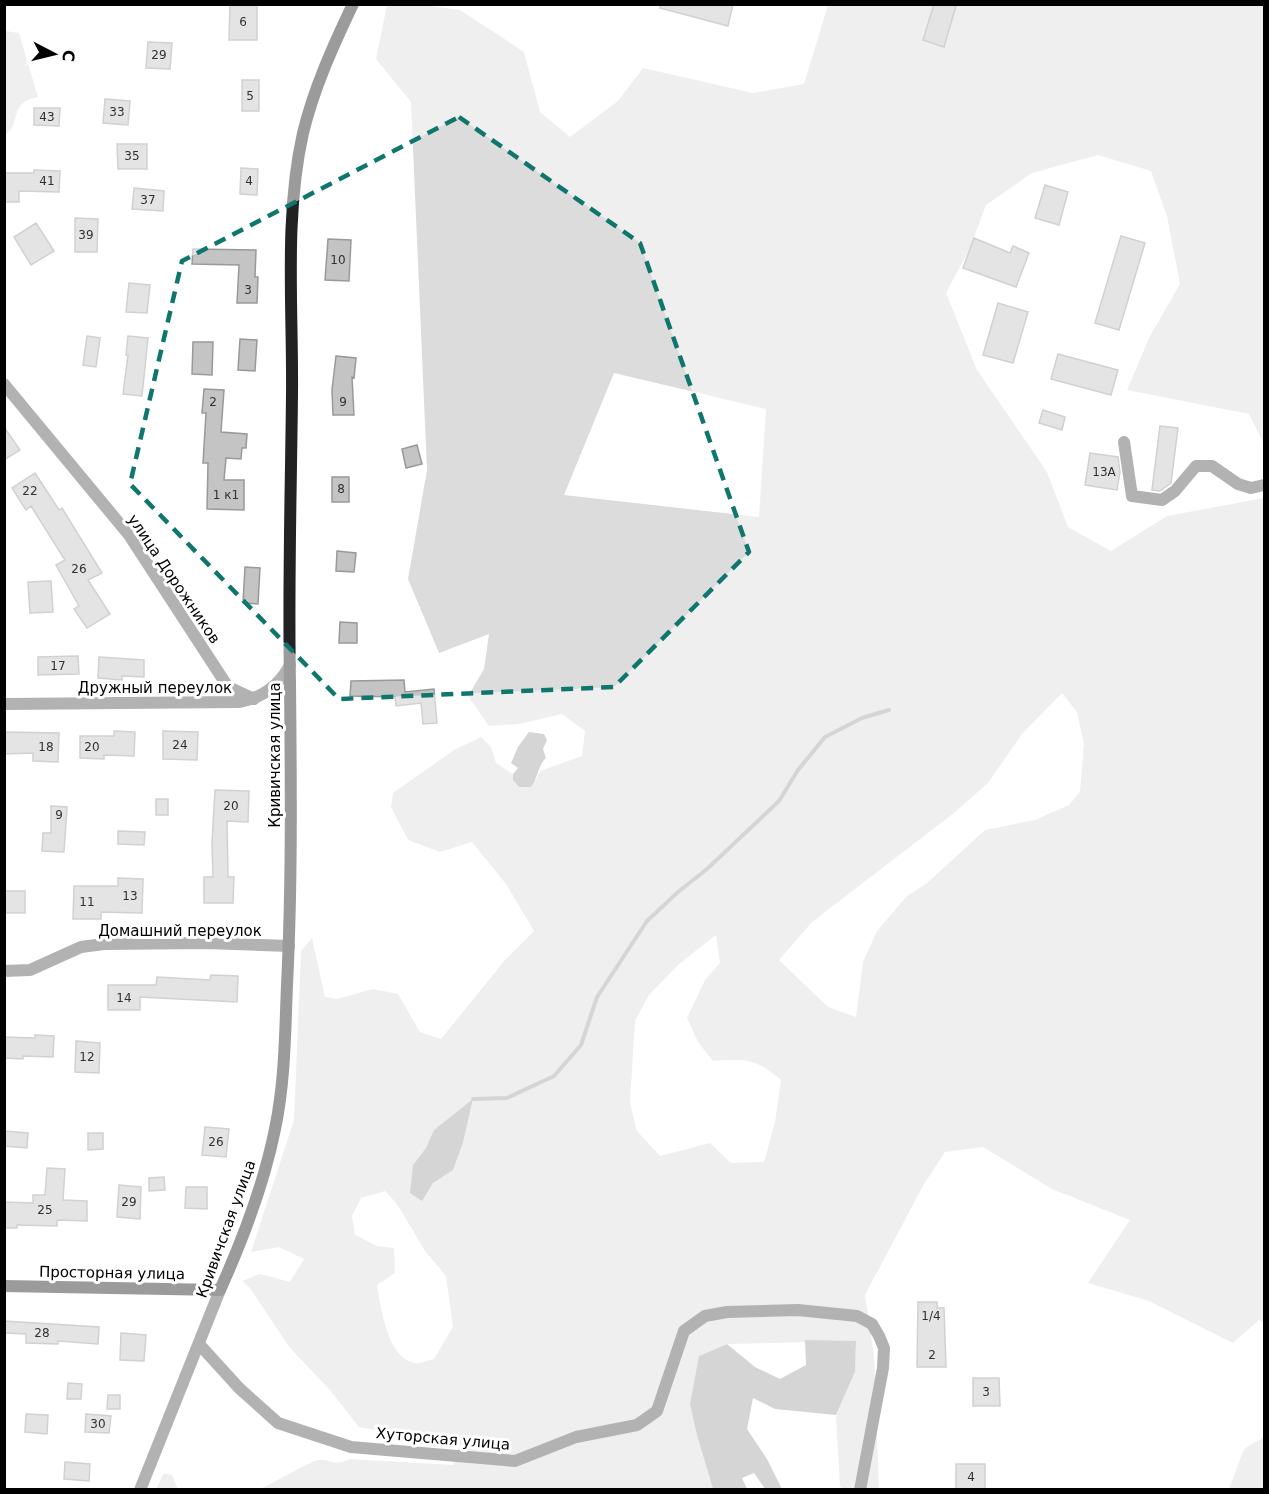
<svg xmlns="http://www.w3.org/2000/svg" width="1269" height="1494" viewBox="0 0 1269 1494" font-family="'DejaVu Sans',sans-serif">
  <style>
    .green { fill: #dcdcdc; fill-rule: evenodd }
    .water { fill: #a3a3a3 }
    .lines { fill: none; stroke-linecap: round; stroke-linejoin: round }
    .stream { stroke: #a3a3a3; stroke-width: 4 }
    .building { fill: #c4c4c4; stroke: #999; stroke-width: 1.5 }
    .street { stroke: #555; stroke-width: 12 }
    .secondary { stroke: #222; stroke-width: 12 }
    .marked { fill: none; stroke: #0f766e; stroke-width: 4.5; stroke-dasharray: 12 8; stroke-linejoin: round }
    .labels { text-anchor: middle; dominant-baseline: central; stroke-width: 6; stroke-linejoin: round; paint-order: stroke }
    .number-label { font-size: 12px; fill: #313131 }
    .street-label { font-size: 15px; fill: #000; stroke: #fff }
  </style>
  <rect width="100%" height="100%" fill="#fff"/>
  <path class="green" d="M387,5H423L460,10L524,52L540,112L570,137L618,101L643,68L753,93L804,84L828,5H1264V444L1249,414L1127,390L1150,336L1180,284L1167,216L1151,171L1098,155L1032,173L986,205L970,248L946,293L977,370L1047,472L1068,527L1111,551L1167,516L1264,498V1323L1259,1320L1233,1343L1149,1301L1088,1283L1130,1220L1052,1189L983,1147L945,1152L924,1184L865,1295L874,1356L879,1489H845L840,1487L836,1415L855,1372L856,1341L727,1344L700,1356L698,1440L713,1489L258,1490C270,1485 311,1461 318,1460C334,1459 333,1467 350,1459L453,1465L460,1445L359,1427L329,1389L290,1348L250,1288L242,1281L260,1274L290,1282L304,1259L279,1247L251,1252L294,1120L301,951L312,938L325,997L337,999L373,989L398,994L420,1032L441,1039L505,960L534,931L506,884L472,842L440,852L408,840L391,807L393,793L454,750L481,737L491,747L496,763L513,774V780H536L540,771L582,756L585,731L562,714L519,724L489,726L468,696L484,669L489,634L439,653L408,579L427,470L411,102L376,59ZM614,373L766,409L759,517L564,495ZM1062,693L1077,712L1084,743L1080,792L1069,805L1035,820L985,830L927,883L906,897L877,931L863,962L856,1017L828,1007L779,960L812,922L954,813L988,783L1022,734ZM716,935L720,963L705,980L687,1018L698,1042L713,1061C745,1059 756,1058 781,1080L775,1122L764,1162L731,1163L710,1143L660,1156L637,1131L630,1103L635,1021L649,995L679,964ZM473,1100L463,1143L453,1170L433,1183L413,1165L426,1148L435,1130ZM385,1191L397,1204L425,1251L446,1276L453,1327L434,1359C428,1360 420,1364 415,1363C387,1358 381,1308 377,1285L395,1273L394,1248L377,1246L355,1235L352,1216L361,1198Z
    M5,31L19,33L38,97C7,103 23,122 5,135Z
    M1264,1437V1489H1229L1244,1449Z
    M164,1473L172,1475L178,1489H156Z"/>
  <path class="water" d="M529,732L544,734L547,740L543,749L546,758C538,765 538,778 531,787H519L513,780V774L518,768L511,763L518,747Z
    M473,1099L463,1143L453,1170L433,1183L422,1201L410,1193L413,1165L426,1148L434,1130Z
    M805,1340L856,1341L855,1372L836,1415L775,1409L753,1398L747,1429L767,1459L782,1489H765L754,1473L742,1478L747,1489H713L698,1439L690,1404L699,1356L727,1344L755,1367L780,1379L806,1365Z"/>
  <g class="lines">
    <path class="stream" d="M473,1099L507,1098L554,1076L581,1045L597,997L647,921L678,892L707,869L779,801L798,770L825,737L862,718L889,710"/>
  </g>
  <path class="building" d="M230,4H257V40H229Z
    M661,4H733L728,26L660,8Z
    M934,4L956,6L944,47L923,40Z
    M148,42L172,43L170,69L146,68Z
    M242,80H259V111H242Z
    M105,99L130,101L128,125L103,123Z
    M34,108H60L59,126L34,125Z
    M117,144H147V169H118Z
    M241,168L258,169L257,195L240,194Z
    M34,170L60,171L59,192L19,191V202H4V173H34Z
    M1045,185L1068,192L1059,225L1035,218Z
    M134,188L164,191L163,211L132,209Z
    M75,218L98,219L97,252H75Z
    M36,223L54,251L31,265L14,237Z
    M1121,236L1145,243L1119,330L1095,323Z
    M974,238L1010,253L1013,246L1029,253L1016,287L963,268Z
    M328,239L351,240L349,281L325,280Z
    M193,249L256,250L255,277H258L257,303H237L239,265L192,264Z
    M129,283L150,285L147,313L126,312Z
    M998,303L1028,312L1013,363L983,355Z
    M87,336L100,338L96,367L83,365Z
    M128,336L148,338L142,396L123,394L128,355H126Z
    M240,339L257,340L255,371L238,370Z
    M193,342H213L212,375L192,374Z
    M1058,354L1118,370L1111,395L1051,379Z
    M336,356L356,358L354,378L352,377L354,415H333L332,390Z
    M204,389L224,390L221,432L247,434L246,448H242L241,459L226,458L224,480H244V510L207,509L208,463H203L206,413H202Z
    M1043,410L1065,417L1062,430L1039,423Z
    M1160,426L1178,428L1171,483L1160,491L1152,490Z
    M4,427L20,450L4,460Z
    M417,445L422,464L406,468L402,449Z
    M1090,453L1118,457L1120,472L1117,490L1085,485Z
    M35,473L59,510L62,508L102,573L88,580L110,614L87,628L74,609L79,606L56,565L65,560L31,506L26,510L12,488Z
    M332,477H349V502H332Z
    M337,551L356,553L354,572L336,571Z
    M245,567L260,568L258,604L243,603Z
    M51,581L53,612L30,613L28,582Z
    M340,622L357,623V643H339Z
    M78,656L79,674L38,675V657Z
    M99,657L144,660V677L122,676V680L98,678Z
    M404,680L405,692L434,689L437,723L423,724L421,703L396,706L395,697L350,696L351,681Z
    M114,731L135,732L134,756L104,755V759L80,758V736H114Z
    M163,731L198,732L197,760L163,759Z
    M4,732L59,733L58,762L33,761V753L4,754Z
    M215,790L249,791L248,822L227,821L228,877H234L233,903H204V877H213L212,844Z
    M156,799H168V815H156Z
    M51,806L67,807L64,852L42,851L43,833H51Z
    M118,831L145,832L144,845L118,844Z
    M118,878L143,879L142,913L101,912V919H73L74,886H118Z
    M4,891H25V913H4Z
    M211,975L238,976L237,1002L140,997V1010H108V985H156L157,977L210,980Z
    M35,1035L54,1036L53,1057L23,1056V1059L4,1058V1037L35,1038Z
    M76,1041L100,1043L99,1073L75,1072Z
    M205,1127L229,1129L226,1157L202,1155Z
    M4,1131L28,1133L27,1148L4,1146Z
    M88,1133H103V1149L88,1150Z
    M47,1168L65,1169L63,1200L87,1201V1221L57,1220V1226L17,1225V1228H4V1202L33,1203V1195H45Z
    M164,1177L165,1190L149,1191V1178Z
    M119,1185L141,1187L140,1219L117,1217Z
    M186,1187H207V1209L185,1208Z
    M918,1302H937V1308H944L946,1367H917Z
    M4,1321L99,1327L98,1344L58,1341V1344L26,1343V1334L4,1333Z
    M121,1333L146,1335L144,1361L120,1360Z
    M973,1378H999L1000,1406H973Z
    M68,1383L82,1384L81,1399H67Z
    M108,1395H120V1409H107Z
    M26,1414L48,1415L47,1434L25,1432Z
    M86,1414L111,1416L109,1433L85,1432Z
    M65,1462L90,1464L89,1481L64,1479Z
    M956,1464H985V1489H956Z"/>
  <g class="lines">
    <path class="street" d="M4,384L129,535L228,687L254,699
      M1124,442L1132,496L1162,500L1175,491L1196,466H1212L1238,484L1251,488L1264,485
      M4,704L239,702C262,698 279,686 290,665
      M4,971L30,970L81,947L104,944L206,943L289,946
      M199,1344L239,1388L278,1423L351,1447L515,1461L576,1437L637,1425L657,1411L684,1331L705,1316L727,1312L798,1310L857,1316L872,1324L879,1336L884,1348L883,1368L860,1490
      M140,1490L220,1290"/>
    <path class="secondary" d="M4,1286L220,1290C243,1239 264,1184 275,1129C285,1082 285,1033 287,985C292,885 291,784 290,683C288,587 291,491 292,394C293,308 284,218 303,133C314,88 333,46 353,4"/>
  </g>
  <path d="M0 0H1269V1494H0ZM459,117L640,243L749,552L614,687L339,699L130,484L182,261Z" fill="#fff" fill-opacity=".55" fill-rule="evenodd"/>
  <path class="marked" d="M459,117L640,243L749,552L614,687L339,699L130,484L182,261Z"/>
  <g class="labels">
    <g class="number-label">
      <text x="243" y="22">6</text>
      <text x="159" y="55">29</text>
      <text x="250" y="96">5</text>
      <text x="117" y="112">33</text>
      <text x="47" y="117">43</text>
      <text x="132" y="156">35</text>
      <text x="47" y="181">41</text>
      <text x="249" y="181">4</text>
      <text x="148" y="200">37</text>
      <text x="86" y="235">39</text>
      <text x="338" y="260">10</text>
      <text x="248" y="290">3</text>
      <text x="213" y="402">2</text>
      <text x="343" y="402">9</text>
      <text x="1104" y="472">13А</text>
      <text x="341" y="489">8</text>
      <text x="30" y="491">22</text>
      <text x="226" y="495">1 к1</text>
      <text x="79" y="569">26</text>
      <text x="58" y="666">17</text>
      <text x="180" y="745">24</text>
      <text x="46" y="747">18</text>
      <text x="92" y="747">20</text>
      <text x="231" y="806">20</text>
      <text x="59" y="815">9</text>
      <text x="130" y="896">13</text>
      <text x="87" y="902">11</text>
      <text x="124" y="998">14</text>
      <text x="87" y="1057">12</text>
      <text x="216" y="1142">26</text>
      <text x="129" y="1202">29</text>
      <text x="45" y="1210">25</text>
      <text x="931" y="1316">1/4</text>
      <text x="42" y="1333">28</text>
      <text x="932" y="1355">2</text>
      <text x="986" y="1392">3</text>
      <text x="98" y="1424">30</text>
      <text x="971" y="1477">4</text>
    </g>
    <g class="street-label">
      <text transform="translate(174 579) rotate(56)">улица Дорожников</text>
      <text x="155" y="688">Дружный переулок</text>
      <text transform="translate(275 755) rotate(-90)">Кривичская улица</text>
      <text x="180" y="931">Домашний переулок</text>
      <text transform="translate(226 1229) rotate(-70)">Кривичская улица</text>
      <text transform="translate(112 1273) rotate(1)">Просторная улица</text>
      <text transform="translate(443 1439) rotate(5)">Хуторская улица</text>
    </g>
  </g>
  <rect width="1269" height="1494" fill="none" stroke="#000000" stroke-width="12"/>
  <g transform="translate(54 54) rotate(97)" stroke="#ffffff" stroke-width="4.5" paint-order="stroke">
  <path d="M0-4.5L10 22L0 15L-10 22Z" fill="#000000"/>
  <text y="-9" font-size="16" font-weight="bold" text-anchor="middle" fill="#000000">С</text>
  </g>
</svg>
